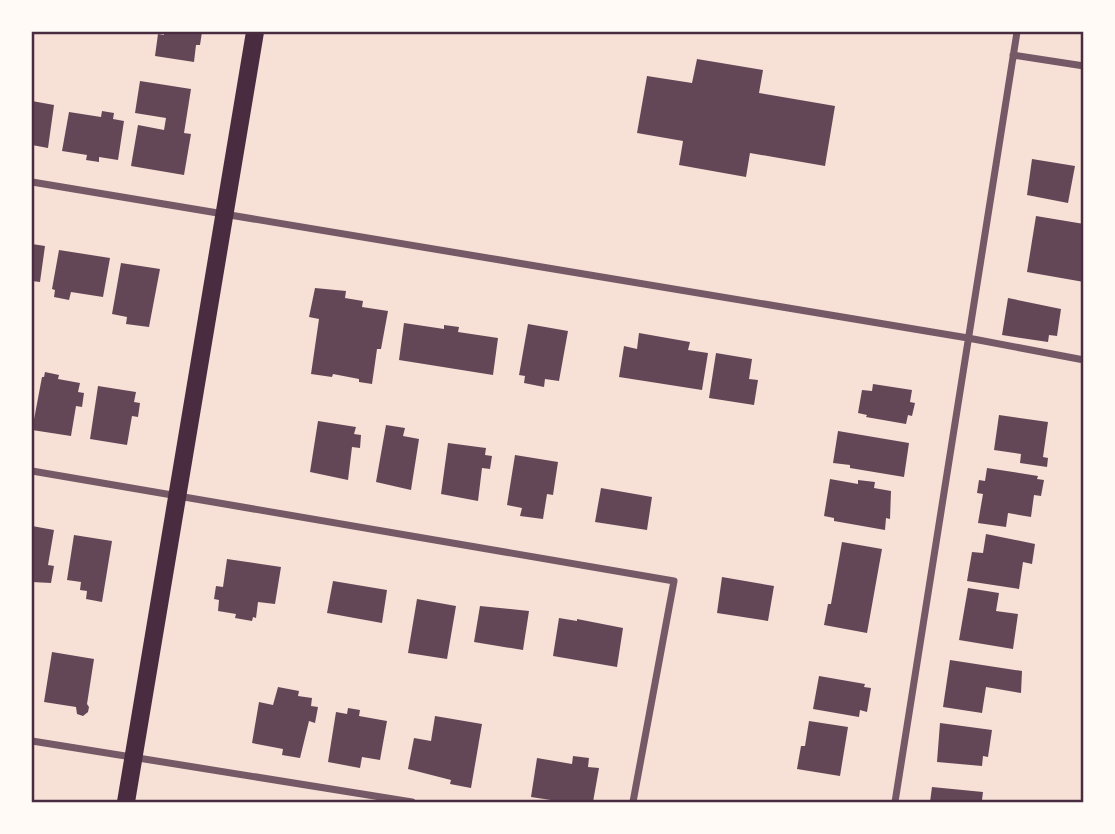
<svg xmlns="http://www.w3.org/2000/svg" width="1115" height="834" viewBox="0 0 1115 834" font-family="Montserrat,sans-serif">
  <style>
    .building { fill: #644757 }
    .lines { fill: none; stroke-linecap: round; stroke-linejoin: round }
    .minor { stroke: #755966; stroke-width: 7 }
    .primary { stroke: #4a2c40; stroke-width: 18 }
    .neatline { fill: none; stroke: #4a2c40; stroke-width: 2.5 }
  </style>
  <rect width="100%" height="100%" fill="#f7e1d7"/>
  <path class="building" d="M164,32H202L200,45H196L194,62L155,56L158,34L164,35Z
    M697,59L763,70L759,93L835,106L825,166L750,153L746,177L679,165L683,141L637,133L647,76L692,83Z
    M140,81L191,89L184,133L191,134L184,175L131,166L138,125L164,130L166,118L135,113Z
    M32,101L54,105L48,148L32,145Z
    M102,111L114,113L113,119L124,121L118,160L99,157V162L86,160L87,155L62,151L69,112L101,117Z
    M1032,159L1075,166L1068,203L1027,195Z
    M1036,216L1084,224V282L1027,272Z
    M32,244L45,246L40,282L32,281Z
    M59,250L110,258L103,297L71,292L69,300L54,297L55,290L52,289Z
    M121,263L160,269L149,327L126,324L127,317L112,314Z
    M315,288L346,291L345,298L363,301L362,307L388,311L381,349H377L372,384L359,382V379L333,374L332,377L311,374L319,319L309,317Z
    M1008,298L1061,309L1057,336L1049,335L1048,342L1002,335Z
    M404,323L444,329V325L459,327L458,332L498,338L493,375L399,360Z
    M528,324L568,331L559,381L545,379L544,387L524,383L525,376L519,375Z
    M639,333L690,342L688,350L708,353L702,390L619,377L624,346L637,349Z
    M716,353L752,359L749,379L758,380L754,405L709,398Z
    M45,372L59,375L58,379L80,383L78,392L84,393L82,407L76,406L71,436L32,430L42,377H44Z
    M873,384L912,390L910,402L915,403L912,416L908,415L906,424L866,417L867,415L858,413L862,390L872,391Z
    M98,386L136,392L134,402L140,403L138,417L132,416L127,445L90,439Z
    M999,415L1048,422L1043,457L1048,458L1047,467L1020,463L1021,454L994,450Z
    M318,421L356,427L354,434L361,435L360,448L352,447L348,480L310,472Z
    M386,425L405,428L403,436L419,439L411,490L376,482Z
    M838,431L909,443L904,477L850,468V465L833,463Z
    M448,443L486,448L485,455L492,456L490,469L482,468L478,501L441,494Z
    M515,455L558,462L553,495L547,494L543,519L520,516L522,508L507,505Z
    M987,468L1038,476L1037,479L1044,480L1041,496L1034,495L1031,517L1008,513L1006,527L978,523L983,494L977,493L979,480L985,481Z
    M830,479L858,484V480L875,482L874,488L891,491L890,519L886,518L885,530L834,521V518L824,516Z
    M601,488L652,497L647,530L595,522Z
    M32,526L54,530L48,565L54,566L51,583L32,582Z
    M986,534L1035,544L1032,564L1023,562L1019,589L967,581L972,552L983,553Z
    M74,535L112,541L102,602L86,599L87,591L80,590L81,582L67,580Z
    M842,542L882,549L867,633L824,625L828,604H831Z
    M227,559L281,567L275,604L258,602L256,618L253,617L252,621L235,618L236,614L218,611L219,600L214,599L216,586L223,587Z
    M722,577L774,586L768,621L717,613Z
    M333,581L387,590L382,623L327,613Z
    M968,588L999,593L996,611L1018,614L1013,649L959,640Z
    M417,599L456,606L447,659L408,653Z
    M480,606L529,611L523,650L474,642Z
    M559,618L577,621V619L623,628L617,667L553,656Z
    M52,652L94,659L87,704L89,707L88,712L83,716L77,714L76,707L44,702Z
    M950,660L1022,671L1021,693L986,687L982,713L943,707Z
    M819,676L865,684L864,687L871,688L867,712L860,710L859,717L813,709Z
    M278,687L299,691L298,696L312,698L311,706L318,707L315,723L309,721L300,758L282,755L283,749L252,743L259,702L273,705Z
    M348,708L360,710L359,716L387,721L380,760L362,757L360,768L328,762L336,712L347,714Z
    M435,716L482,724L471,788L450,784L451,780L408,769L414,738L431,741Z
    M809,721L848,727L840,776L797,769L801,746H805Z
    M940,723L992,730L988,757L983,756L982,766L937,762Z
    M573,756L589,758L588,767L599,768L593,802H564L531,797L537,758L572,764Z
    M932,787L983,792L982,800L990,801V802H930Z"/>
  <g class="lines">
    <path class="minor" d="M1013,55L1084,66
      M32,182L968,338L1084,360
      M32,471L674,581L633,802
      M32,741L412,802
      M895,802L1017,32"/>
    <path class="primary" d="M126,802L255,32"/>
  </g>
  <rect width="1115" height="834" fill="none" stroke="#fffaf5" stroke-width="66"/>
  <rect x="33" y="33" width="1049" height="768" class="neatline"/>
</svg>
